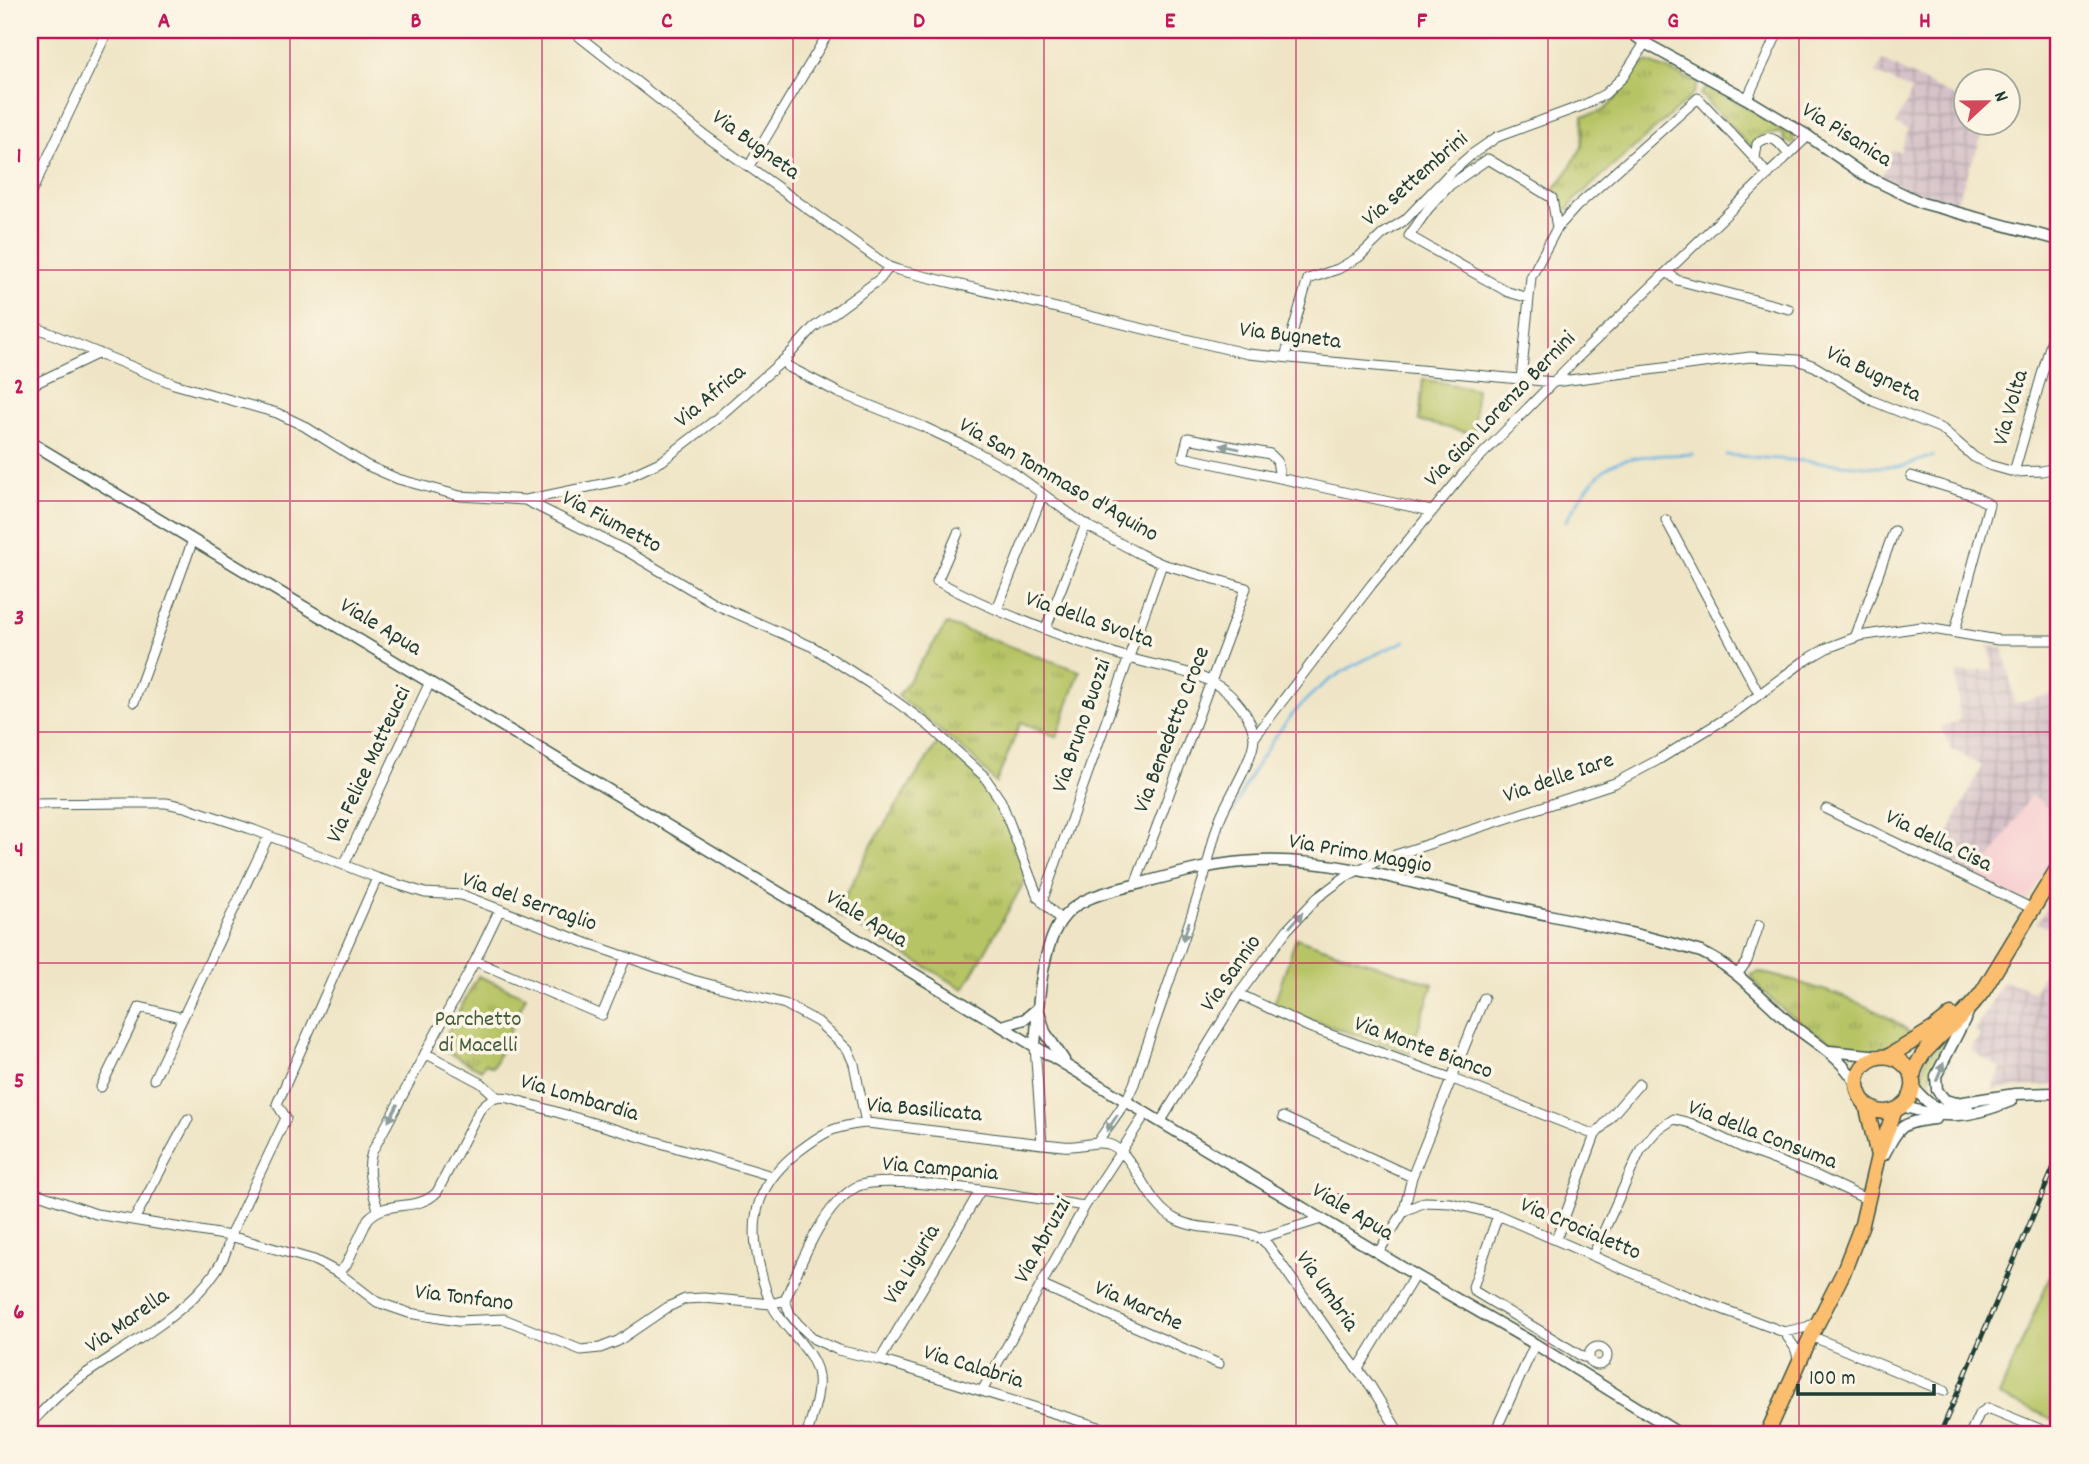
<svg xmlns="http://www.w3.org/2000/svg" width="2089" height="1464" viewBox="0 0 2089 1464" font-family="Dekko,sans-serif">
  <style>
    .built { fill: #f7cfd1 }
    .industrial { fill: url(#industrial-grid) }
    .grass { fill: url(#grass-tufts); stroke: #6b804c; stroke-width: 2 }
    .pitch { fill: #b7c465; stroke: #6b804c; stroke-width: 2 }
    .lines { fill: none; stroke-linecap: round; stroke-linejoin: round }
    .stream { stroke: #68b3e1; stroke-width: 2.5 }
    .minor-casing { stroke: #3e564a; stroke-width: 11 }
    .tertiary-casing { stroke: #3e564a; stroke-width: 13 }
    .primary-casing { stroke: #3e564a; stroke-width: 17 }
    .minor { stroke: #fff; stroke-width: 9 }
    .tertiary { stroke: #fff; stroke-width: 10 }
    .primary { stroke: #fbbe6e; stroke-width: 14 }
    .rail-casing { stroke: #1f3d34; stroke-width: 5 }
    .rail { stroke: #fcf5e5; stroke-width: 2.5; stroke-dasharray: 8; stroke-linecap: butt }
    .oneway { fill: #8f9e9a }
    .grid { fill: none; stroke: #c2185b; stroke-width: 2; stroke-opacity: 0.55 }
    .labels { text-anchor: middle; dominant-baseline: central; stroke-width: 7; stroke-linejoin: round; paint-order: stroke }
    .street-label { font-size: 23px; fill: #1f3d34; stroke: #fcf5e5 }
    .park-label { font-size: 23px; fill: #455f40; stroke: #fcf5e5 }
    .neatline { fill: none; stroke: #c2185b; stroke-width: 2.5 }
    .grid-label { font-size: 23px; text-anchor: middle; font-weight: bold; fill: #c2185b }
  </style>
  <defs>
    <pattern id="industrial-grid" width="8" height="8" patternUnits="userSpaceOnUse" patternTransform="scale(1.75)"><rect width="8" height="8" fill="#d2bdc6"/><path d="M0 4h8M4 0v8" fill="none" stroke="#aa9ba2"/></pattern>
    <pattern id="grass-tufts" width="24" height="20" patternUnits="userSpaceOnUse" patternTransform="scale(1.75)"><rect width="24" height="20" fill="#b7c465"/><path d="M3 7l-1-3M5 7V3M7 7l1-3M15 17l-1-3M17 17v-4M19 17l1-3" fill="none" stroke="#94a054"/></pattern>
  </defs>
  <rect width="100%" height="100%" fill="#fcf5e5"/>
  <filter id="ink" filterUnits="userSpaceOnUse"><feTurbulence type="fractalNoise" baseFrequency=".0143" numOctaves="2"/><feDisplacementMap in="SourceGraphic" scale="14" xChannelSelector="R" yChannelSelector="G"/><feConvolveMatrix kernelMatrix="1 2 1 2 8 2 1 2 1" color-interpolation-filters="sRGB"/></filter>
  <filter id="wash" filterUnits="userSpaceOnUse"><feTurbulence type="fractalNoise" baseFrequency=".00686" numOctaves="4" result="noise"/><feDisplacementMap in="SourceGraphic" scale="28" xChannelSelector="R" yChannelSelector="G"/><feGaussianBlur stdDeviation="1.57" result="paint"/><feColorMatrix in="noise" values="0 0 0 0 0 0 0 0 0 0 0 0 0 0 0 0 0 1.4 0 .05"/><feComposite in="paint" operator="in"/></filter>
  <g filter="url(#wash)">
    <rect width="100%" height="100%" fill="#efe5c6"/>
    <path class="built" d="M2030,795L2059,813V849L2026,902L1974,876L1989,861Z"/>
    <path class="industrial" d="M1882,60L1966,103V122L1987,123L1954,208L1926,199L1882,176L1892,150L1900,152L1908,130L1896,124L1912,91L1876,73Z
      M1989,645L2003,647L2015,703L2059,692V813L2030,796L1989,861L1974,876L1936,857L1982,766L1951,749L1941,728L1960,720L1956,673L1993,670Z
      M2059,886V1085L2025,1086L1992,1090L2001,1069L1971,1050L1980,1035L1975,1031L2003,980L2035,992L2059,931L2037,923Z"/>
    <path class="grass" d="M1647,62L1698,82L1693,95L1576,199L1560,219L1558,194L1553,189L1563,179L1582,147L1583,116C1590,114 1599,114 1605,109C1622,97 1629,71 1647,62Z
      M1708,86L1789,131L1795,142L1792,144L1783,139L1784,135L1778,132L1776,134C1763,132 1756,137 1751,148L1700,94Z
      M947,624L1080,671L1057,737L1021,722L996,783L972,757L898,696Z
      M938,742L985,783L1002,811L1027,877L964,989L836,914L874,841Z
      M1759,972C1804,983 1882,1004 1915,1037C1896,1046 1872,1054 1851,1049C1825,1043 1762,999 1751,975Z
      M478,976L526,996L493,1067L485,1064L481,1070L439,1048Z
      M1947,1041L1930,1077V1084L1935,1100C1913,1081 1922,1053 1947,1041Z"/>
    <path class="pitch" d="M1423,379L1476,389L1474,434L1419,421Z
      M1296,938L1433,984L1410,1053L1273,1007Z
      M2057,1260L2059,1261V1422L1999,1396Z"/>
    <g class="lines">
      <path class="stream" d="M1726,455L1880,467L1904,466L1933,456
        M1566,521C1577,502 1592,477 1611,465C1630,454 1671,455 1693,454
        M1233,813C1251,768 1285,715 1323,685C1348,666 1377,654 1405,641"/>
    </g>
  </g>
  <g filter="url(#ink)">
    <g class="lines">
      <defs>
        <path id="minor" d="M571,30L703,134L889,267L898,270L1248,354L1331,362L1554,382L1750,357L1798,360L1814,366L1873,401L1942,429L1974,457L1989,465L2014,472L2042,471L2059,467
          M1747,99L1779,30
          M749,166L830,30
          M1768,175L1755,159L1757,144C1771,131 1780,143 1789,155
          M30,195L108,30
          M1667,272L1677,280L1789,309
          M1529,298L1508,292L1409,236L1428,209L1450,185L1488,159L1552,198L1557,228
          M30,325L174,384L277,413L304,426L366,465L398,479L460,496L525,500L625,550L719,606L813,647L883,692L928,725L984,776L1001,801L1038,897L1061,920
          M788,356L785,362L787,366L839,393L924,427L971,449L1011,471L1084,524L1140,554L1162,564L1246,588L1135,885
          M1285,357L1308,279L1338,269L1359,257L1383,234L1405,220L1447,176L1471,155L1497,137L1584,105L1605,94L1623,77L1645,43
          M1521,380L1531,277L1557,228L1576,207L1698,98L1755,159
          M30,386L99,353
          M2014,472L2059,315
          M1911,476L1970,494L1989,504L1955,631
          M1280,478L1277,461L1270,454L1188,438L1183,457C1266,475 1348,493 1431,511
          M526,500L621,480L662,461L715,420L788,356L813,328L880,279L889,267
          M1666,520L1759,694
          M958,533L937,581C997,613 1064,638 1129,658C1154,666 1194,671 1215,684C1232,693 1253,717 1254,738C1254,758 1229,797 1221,816C1213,836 1210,857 1204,877C1182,947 1157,1015 1134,1084L1126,1101L1097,1143
          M997,609L1042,496
          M1046,628L1086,524
          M1855,638L1894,531
          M134,702L193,540
          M1254,738L1372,584L1464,473L1575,360L1808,136
          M30,804L127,803H166L185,807L254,830L377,878L425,893L462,895L586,943L693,980L785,1004L818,1022L848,1050L854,1064L866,1123
          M1826,809L2033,909
          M344,865L430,682
          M1042,902L1162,564
          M475,961L602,1015L626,957
          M1737,975L1747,961L1759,925
          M1239,994L1309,1027L1453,1079L1595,1135
          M1035,1046L1042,1144
          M425,1053L481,1083L497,1097
          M154,1079L268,837
          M101,1087L140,1007L183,1018
          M1283,1117L1412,1177
          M1161,1121L1239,994L1287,930L1317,898L1345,877L1374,862L1615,783L1658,760L1733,714L1803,662L1827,648L1859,636L1921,627L1998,640H2059
          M30,1191L96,1214L230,1236L314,1260L339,1273L377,1302L409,1313L458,1321L504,1319L581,1350L600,1348L618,1341L668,1307L685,1299L704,1298L771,1304L785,1300C801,1264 821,1207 856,1187C885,1171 1045,1200 1085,1206
          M378,1210C373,1190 365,1172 372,1152L475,961L500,909
          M1404,1211L1412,1177L1484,998
          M1498,1215L1473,1287L1474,1291L1583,1357H1588
          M134,1220L188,1119
          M1261,1238L1321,1219
          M1556,1240L1595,1135L1639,1084
          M1378,1253L1404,1211L1425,1202L1451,1203L1498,1215L1674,1291L1784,1332L1807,1327L1818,1321
          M1593,1255L1641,1149L1657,1130L1674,1119L1690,1123L1743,1148L1817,1176L1868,1200
          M339,1273L346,1265L368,1219C387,1198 417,1213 437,1192L479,1111C487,1100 496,1095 509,1098L772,1176
          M1041,1285L1219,1364
          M785,1300L790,1314L798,1324L814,1339L838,1350L880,1360L1122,1434
          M1784,1332L1795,1348L1799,1361
          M1811,1336L1944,1391
          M1589 1356a9 9 0 1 1 18 0a9 9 0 1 1-18 0Z
          M880,1360L980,1191
          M1358,1369L1415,1275
          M982,1391L1085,1206L1146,1113
          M30,1424C43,1411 57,1395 73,1383C120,1347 221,1301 230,1236L286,1118L277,1104L377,878
          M807,1434C812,1416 822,1390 817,1371C810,1346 783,1328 772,1305C765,1293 762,1277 759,1264C748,1215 759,1182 799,1151C824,1132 834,1126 866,1123C932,1130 998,1140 1063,1146C1079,1148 1097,1139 1111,1145C1137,1156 1145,1205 1177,1220C1205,1234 1245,1223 1268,1245L1336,1342L1370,1385L1400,1434
          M1494,1434L1535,1344
          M1970,1434L1979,1414L1988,1408L2052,1434"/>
        <path id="tertiary" d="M1627,30L1645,43L1747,99L1808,136L1864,175L1922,203L2059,240
          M30,442L1415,1275L1535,1344L1680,1434
          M1968,1013L1936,1076L1937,1090L1945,1100L1957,1103L2015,1094L2054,1093
          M1002,1026L1025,1019L1038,1008L1045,1032L1064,1060
          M1035,1046C1038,1009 1040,953 1060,922C1076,897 1108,892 1134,885C1176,874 1216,862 1259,861C1336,858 1415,884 1489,902C1559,918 1632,931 1701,952C1736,968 1761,998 1790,1023C1815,1044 1840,1055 1857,1085
          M1829,1051L1880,1056
          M1913,1087C1933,1110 1939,1112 1968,1108
          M1902,1106C1947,1120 1968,1118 2011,1101
          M1884,1155C1899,1126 1901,1122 1935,1119"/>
        <path id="primary" d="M1889,1056L1933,1029L1951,1015
          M1913,1077C1894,1038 1847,1061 1859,1093C1862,1102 1869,1108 1878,1111C1894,1115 1911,1104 1913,1087C1914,1084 1912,1080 1913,1077C1914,1068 1919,1060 1924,1053C1943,1031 1966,1015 1983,991L2059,866
          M1866,1104L1878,1156
          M1767,1434L1811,1336L1843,1273L1862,1224L1878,1156L1895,1110"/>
      </defs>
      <use href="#minor" class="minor-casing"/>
      <use href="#tertiary" class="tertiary-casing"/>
      <use href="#primary" class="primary-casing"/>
      <use href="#minor" class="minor"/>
      <use href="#tertiary" class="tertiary"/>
      <use href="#primary" class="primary"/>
      <defs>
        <path id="rail" d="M1940,1434L2059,1155"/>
      </defs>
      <use href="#rail" class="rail-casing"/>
      <use href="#rail" class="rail"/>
    </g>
    <defs><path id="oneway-solid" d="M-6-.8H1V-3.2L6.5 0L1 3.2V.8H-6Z" transform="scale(1.75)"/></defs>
    <g class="oneway">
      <use href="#oneway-solid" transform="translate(1230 447) rotate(-169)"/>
      <use href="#oneway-solid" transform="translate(1296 920) rotate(-49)"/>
      <use href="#oneway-solid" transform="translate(1186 931) rotate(109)"/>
      <use href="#oneway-solid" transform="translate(1940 1072) rotate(-68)"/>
      <use href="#oneway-solid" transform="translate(393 1113) rotate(118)"/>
      <use href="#oneway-solid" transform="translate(1112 1123) rotate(123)"/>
    </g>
  </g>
  <path class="grid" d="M290,30V1434M542,30V1434M793,30V1434M1044,30V1434M1296,30V1434M1548,30V1434M1799,30V1434M30,270H2059M30,501H2059M30,732H2059M30,963H2059M30,1194H2059"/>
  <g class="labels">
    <g class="street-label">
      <text transform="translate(1846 136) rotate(32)">Via Pisanica</text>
      <text transform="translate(755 146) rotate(36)">Via Bugneta</text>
      <text transform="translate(1416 180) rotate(-41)">Via settembrini</text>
      <text transform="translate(1290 337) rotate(7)">Via Bugneta</text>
      <text transform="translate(1873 375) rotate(26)">Via Bugneta</text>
      <text transform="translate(711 397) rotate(-40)">Via Africa</text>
      <text transform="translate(2012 408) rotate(-74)">Via Volta</text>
      <text transform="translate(1501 410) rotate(-46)">Via Gian Lorenzo Bernini</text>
      <text transform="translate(1058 481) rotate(30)">Via San Tommaso d'Aquino</text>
      <text transform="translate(611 523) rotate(28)">Via Fiumetto</text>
      <text transform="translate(1089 621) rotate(19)">Via della Svolta</text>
      <text transform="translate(380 628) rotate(31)">Viale Apua</text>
      <text transform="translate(1083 726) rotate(-71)">Via Bruno Buozzi</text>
      <text transform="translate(1173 730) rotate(-69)">Via Benedetto Croce</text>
      <text transform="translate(370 765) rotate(-65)">Via Felice Matteucci</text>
      <text transform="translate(1559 779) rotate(-19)">Via delle Iare</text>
      <text transform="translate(1938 842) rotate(26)">Via della Cisa</text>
      <text transform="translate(1360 855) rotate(10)">Via Primo Maggio</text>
      <text transform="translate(529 903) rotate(19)">Via del Serraglio</text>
      <text transform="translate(866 920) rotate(31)">Viale Apua</text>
      <text transform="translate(1232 974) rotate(-55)">Via Sannio</text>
      <text transform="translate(1423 1049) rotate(20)">Via Monte Bianco</text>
      <text transform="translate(579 1099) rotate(16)">Via Lombardia</text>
      <text transform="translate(924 1111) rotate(5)">Via Basilicata</text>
      <text transform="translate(1762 1136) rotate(21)">Via della Consuma</text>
      <text transform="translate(940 1170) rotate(5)">Via Campania</text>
      <text transform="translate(1352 1213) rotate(31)">Viale Apua</text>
      <text transform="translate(1580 1230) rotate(23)">Via Crocialetto</text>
      <text transform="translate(1044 1241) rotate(-61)">Via Abruzzi</text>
      <text transform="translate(913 1265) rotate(-59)">Via Liguria</text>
      <text transform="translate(1326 1292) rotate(55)">Via Umbria</text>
      <text transform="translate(464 1299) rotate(7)">Via Tonfano</text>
      <text transform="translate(1138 1307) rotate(24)">Via Marche</text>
      <text transform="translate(128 1322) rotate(-35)">Via Marella</text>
      <text transform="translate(973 1368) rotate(17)">Via Calabria</text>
    </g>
    <g class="park-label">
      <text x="478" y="1020">Parchetto<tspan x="478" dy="26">di Macelli</tspan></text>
    </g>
  </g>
  <rect width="2089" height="1464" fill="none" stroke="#fcf5e5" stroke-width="77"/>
  <g transform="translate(1987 102) rotate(68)"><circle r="33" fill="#fcf5e5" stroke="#a4ab9e" stroke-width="2"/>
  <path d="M0-5L12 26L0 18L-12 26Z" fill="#d1495b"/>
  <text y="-10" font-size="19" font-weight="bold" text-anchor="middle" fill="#1f3d34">N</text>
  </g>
  <path d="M1798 1384v10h136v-10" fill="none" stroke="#1f3d34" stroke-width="3.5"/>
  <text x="1809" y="1384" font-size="21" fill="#1f3d34" stroke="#fcf5e5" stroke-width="5" paint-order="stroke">100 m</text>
  <rect x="38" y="38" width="2012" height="1388" class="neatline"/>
  <g class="grid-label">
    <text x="164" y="27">A</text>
    <text x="416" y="27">B</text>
    <text x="667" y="27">C</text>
    <text x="919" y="27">D</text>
    <text x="1170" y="27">E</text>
    <text x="1422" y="27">F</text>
    <text x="1673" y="27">G</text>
    <text x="1925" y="27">H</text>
    <text x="19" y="162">1</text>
    <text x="19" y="393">2</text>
    <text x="19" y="624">3</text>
    <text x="19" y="856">4</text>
    <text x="19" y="1087">5</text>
    <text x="19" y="1318">6</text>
  </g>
</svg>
